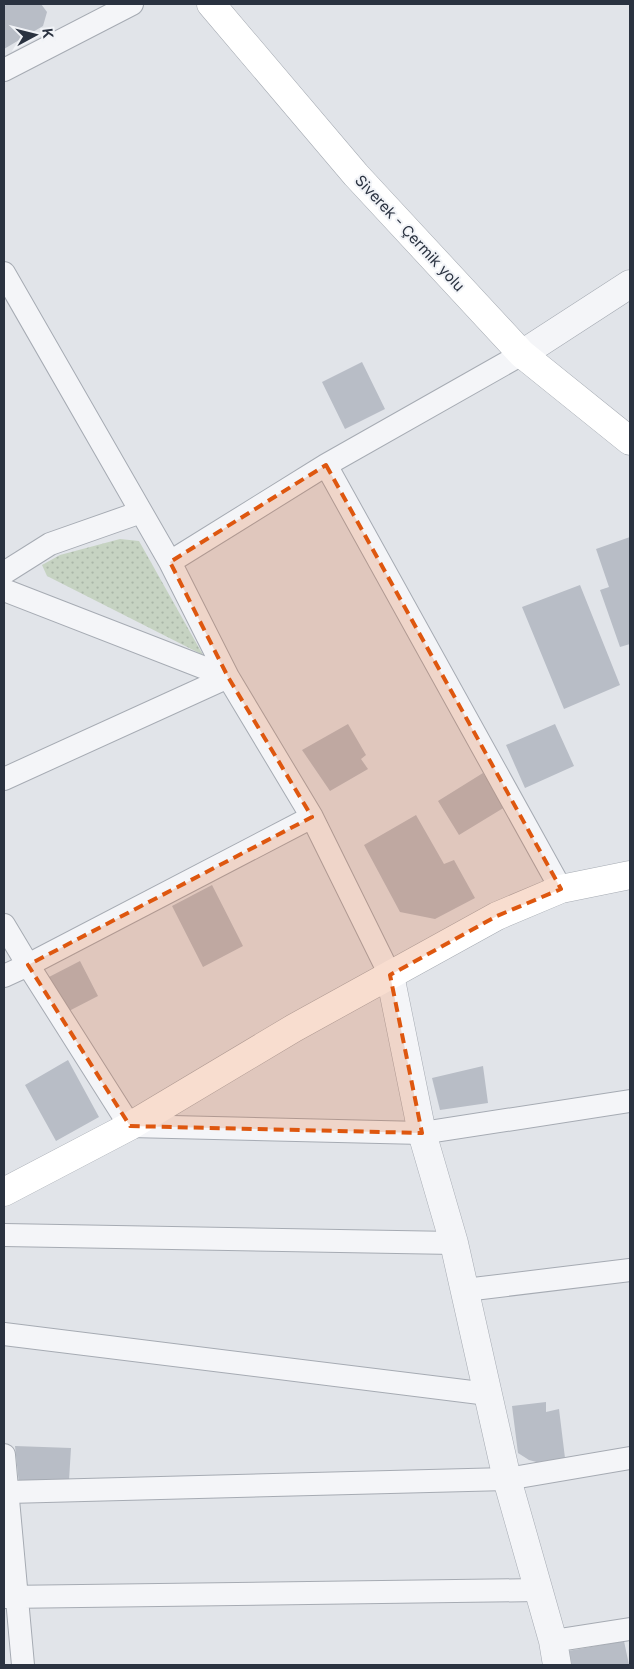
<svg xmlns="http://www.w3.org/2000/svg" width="634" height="1669" viewBox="0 0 634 1669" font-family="Inter,sans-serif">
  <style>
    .park { fill: url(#park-dots) }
    .building { fill: #b8bdc6 }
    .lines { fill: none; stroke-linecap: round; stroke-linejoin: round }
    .minor-casing { stroke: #a6abb3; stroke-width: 24 }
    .tertiary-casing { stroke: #a6abb3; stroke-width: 29 }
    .secondary-casing { stroke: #a6abb3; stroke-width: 29 }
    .minor { stroke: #f4f5f8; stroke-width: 22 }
    .tertiary { stroke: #f4f5f8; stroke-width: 28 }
    .secondary { stroke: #fff; stroke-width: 28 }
    .marked { fill: #de570f; fill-opacity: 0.2; stroke: #de570f; stroke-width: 4; stroke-dasharray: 10 6; stroke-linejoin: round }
    .labels { text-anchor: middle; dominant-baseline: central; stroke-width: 4; stroke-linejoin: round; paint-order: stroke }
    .street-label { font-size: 15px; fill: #2a3240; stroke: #f1f3f7 }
  </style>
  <defs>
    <pattern id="park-dots" width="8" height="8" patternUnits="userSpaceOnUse" patternTransform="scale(1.25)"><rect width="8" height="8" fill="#c6d3c2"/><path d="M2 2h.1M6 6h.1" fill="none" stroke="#aab6a8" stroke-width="1.8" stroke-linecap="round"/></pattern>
  </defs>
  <rect width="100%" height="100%" fill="#e1e4e9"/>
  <path class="park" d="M120,539L139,541L203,655L47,576L42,565L60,555Z"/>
  <path class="building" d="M8,4H41L47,12L43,26L4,49V6Z
    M362,362L385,409L345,429L322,382Z
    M630,537V644L620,647L600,590L609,587L596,549Z
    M580,585L620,685L564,709L522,607Z
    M348,724L366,755L361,759L368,769L330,791L302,750Z
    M555,724L574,766L525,788L506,745Z
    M483,773L505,807L459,835L438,801Z
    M416,815L444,864L454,860L475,898L435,919L400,912L364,845Z
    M212,885L243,946L203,967L172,906Z
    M80,961L98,996L67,1012L49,977Z
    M68,1060L99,1117L56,1141L25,1085Z
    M483,1066L488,1103L440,1110L432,1078Z
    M546,1402V1412L559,1409L565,1458L540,1463L529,1460L518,1453L512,1406Z
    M15,1446L71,1448L69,1480L19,1484Z
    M624,1641L629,1665H571L568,1651Z"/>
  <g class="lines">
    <defs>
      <path id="minor" d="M4,70L132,4
        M4,273L170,562L228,677L312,817L390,975
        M326,465L561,889
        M170,562L326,465L522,354
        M4,573L50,544L141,512
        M4,590L228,677
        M4,779L228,677
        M4,925L28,965L312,817
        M4,976L28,965L130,1126L422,1133L630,1101
        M4,1235L454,1243
        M465,1290L630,1270
        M4,1334L488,1394
        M4,1455L23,1665
        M8,1492L507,1479L630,1458
        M4,1597L538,1590
        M553,1641L630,1629"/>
      <path id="tertiary" d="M522,354L630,284
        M390,975L422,1133L454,1243L507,1479L553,1641L557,1665"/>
      <path id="secondary" d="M211,4L356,175L522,354L630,441
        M4,1192L130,1126L294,1028L497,916L561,889L630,875"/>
    </defs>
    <use href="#minor" class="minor-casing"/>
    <use href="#tertiary" class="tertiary-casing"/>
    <use href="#secondary" class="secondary-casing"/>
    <use href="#minor" class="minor"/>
    <use href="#tertiary" class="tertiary"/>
    <use href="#secondary" class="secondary"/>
  </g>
  <path class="marked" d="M326,465L561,889L497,916L390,975L422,1133L130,1126L28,965L312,817L228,677L170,562Z"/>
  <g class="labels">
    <g class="street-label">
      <text transform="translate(410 233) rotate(47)">Siverek - Çermik yolu</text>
    </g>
  </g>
  <rect width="634" height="1669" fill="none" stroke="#2a3240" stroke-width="10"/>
  <g transform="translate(35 35) rotate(83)" stroke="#f1f3f7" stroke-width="4" paint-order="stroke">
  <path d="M0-4L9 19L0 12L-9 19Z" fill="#2a3240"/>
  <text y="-8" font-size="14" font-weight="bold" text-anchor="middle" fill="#2a3240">K</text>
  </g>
</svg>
